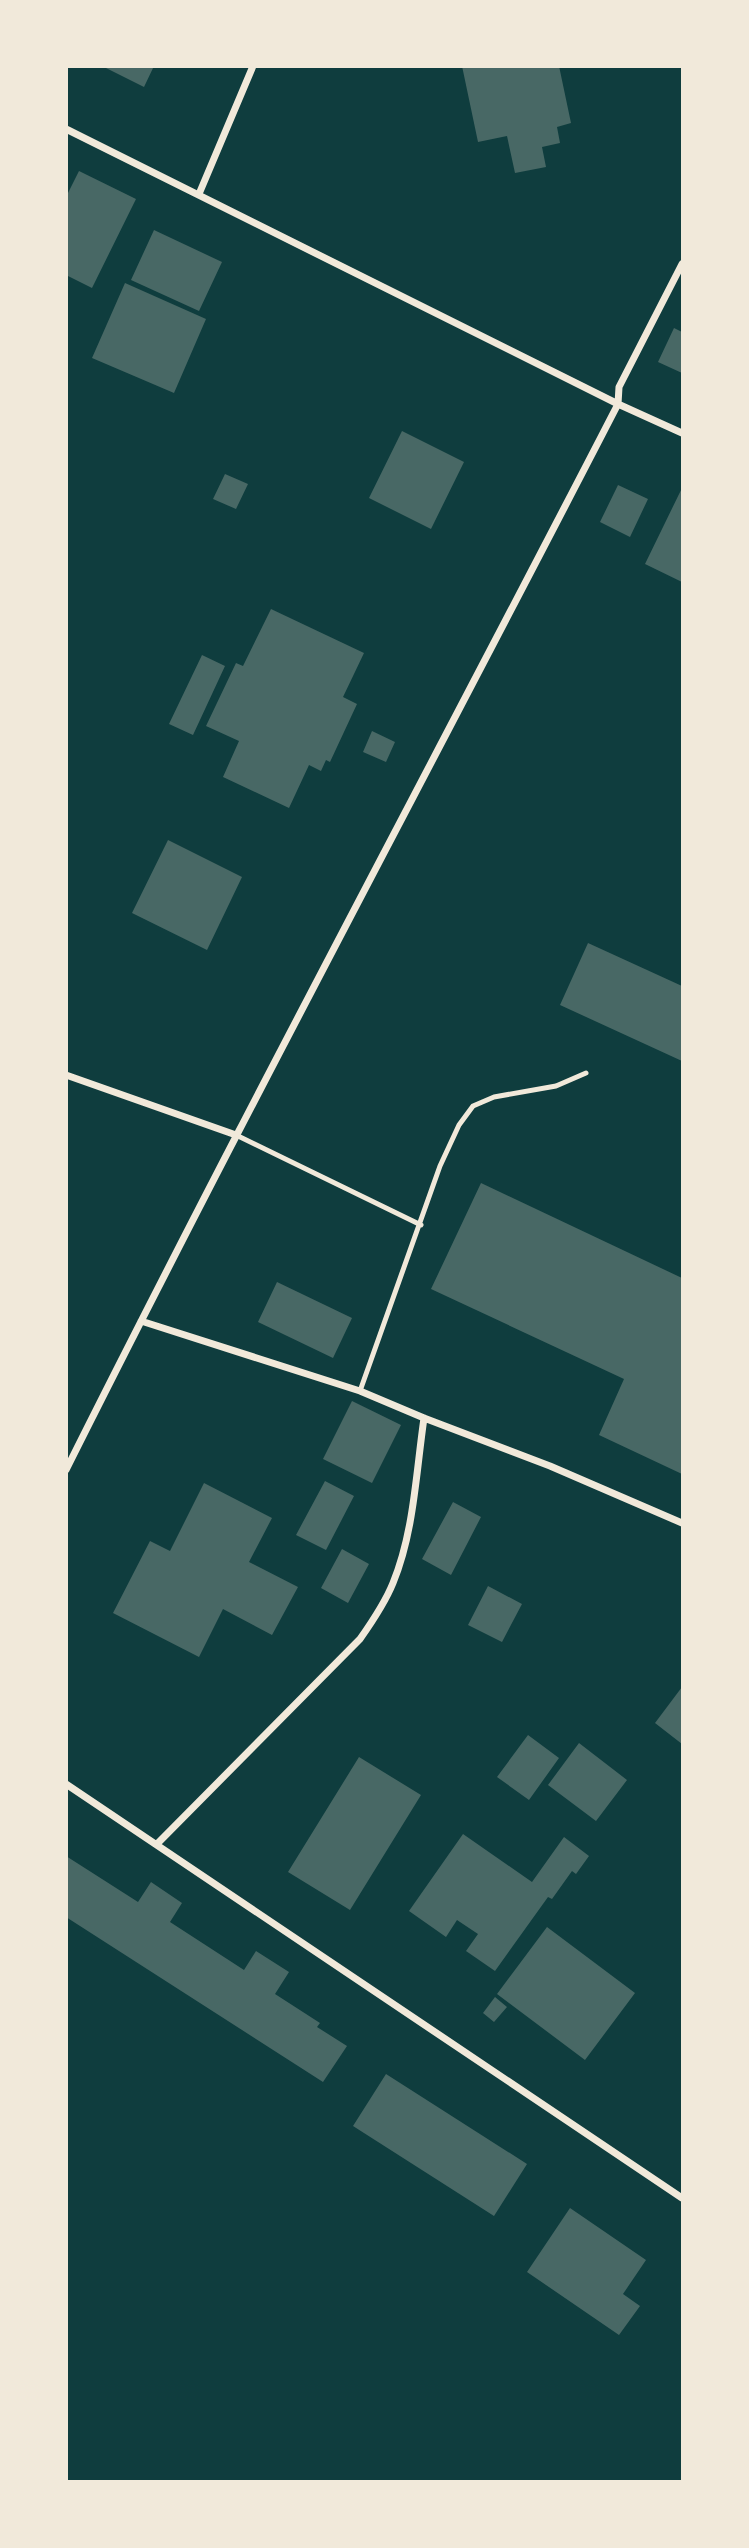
<svg xmlns="http://www.w3.org/2000/svg" width="749" height="2548" viewBox="0 0 749 2548" font-family="Raleway,sans-serif">
  <style>
    .building { fill: #486865 }
    .lines { fill: none; stroke-linecap: round; stroke-linejoin: round }
    .service { stroke: #f1e9da; stroke-width: 5 }
    .minor { stroke: #f1e9da; stroke-width: 7 }
  </style>
  <rect width="100%" height="100%" fill="#0f3d3e"/>
  <path class="building" d="M102,66H154L144,87Z
    M462,66H559L571,123L557,127L560,143L542,147L546,167L515,173L507,136L478,142Z
    M79,171L136,199L92,288L66,275V197Z
    M154,230L222,262L199,311L131,280Z
    M125,283L206,319L174,393L92,358Z
    M674,328L682,332V373L658,362Z
    M402,431L464,462L431,529L369,498Z
    M225,474L248,484L236,509L213,499Z
    M618,485L648,499L630,537L600,522Z
    M682,488V582L645,564Z
    M271,609L364,653L343,697L357,704L330,762L326,760L321,771L309,765L289,808L223,777L239,741L206,726L236,663L243,666Z
    M202,655L225,666L193,735L169,724Z
    M372,731L395,742L386,762L363,752Z
    M168,840L242,877L207,950L132,913Z
    M588,943L682,986V1061L560,1005Z
    M481,1183L682,1278V1474L599,1435L624,1379L431,1289Z
    M277,1282L352,1318L333,1358L258,1322Z
    M352,1401L401,1425L372,1483L323,1459Z
    M325,1481L354,1496L326,1550L296,1535Z
    M204,1483L272,1518L249,1562L298,1587L272,1635L223,1609L199,1657L113,1613L150,1541L170,1551Z
    M453,1502L481,1517L451,1575L422,1559Z
    M342,1549L369,1564L348,1603L321,1588Z
    M488,1586L522,1604L502,1642L468,1625Z
    M682,1687V1744L655,1723Z
    M528,1735L559,1758L529,1800L497,1777Z
    M579,1743L627,1780L596,1821L548,1785Z
    M359,1757L421,1795L350,1910L288,1872Z
    M463,1834L532,1882L564,1837L589,1856L576,1874L572,1871L552,1899L548,1897L495,1971L466,1951L478,1934L457,1920L446,1937L409,1911Z
    M66,1856L138,1902L151,1882L182,1903L170,1922L244,1970L256,1951L289,1972L275,1994L320,2023L317,2027L347,2046L323,2082L66,1917Z
    M547,1927L635,1993L585,2060L497,1994Z
    M495,1997L507,2007L494,2022L483,2013Z
    M386,2074L527,2164L494,2216L353,2126Z
    M570,2208L646,2260L623,2294L640,2306L619,2335L527,2272Z"/>
  <g class="lines">
    <path class="service" d="M236,1135L421,1225
      M360,1391L440,1166L459,1125L473,1106L494,1097L556,1086L586,1073"/>
    <path class="minor" d="M66,129L618,404L682,433
      M199,194L253,66
      M66,1075L236,1135
      M141,1321L360,1391L424,1418L550,1466L682,1523
      M66,1470C245,1112 435,759 618,404L619,387L682,264
      M66,1784L682,2198
      M157,1844L360,1639C372,1622 385,1603 393,1583C414,1532 416,1473 424,1418"/>
  </g>
  <rect width="749" height="2548" fill="none" stroke="#f1e9da" stroke-width="136"/>
</svg>
